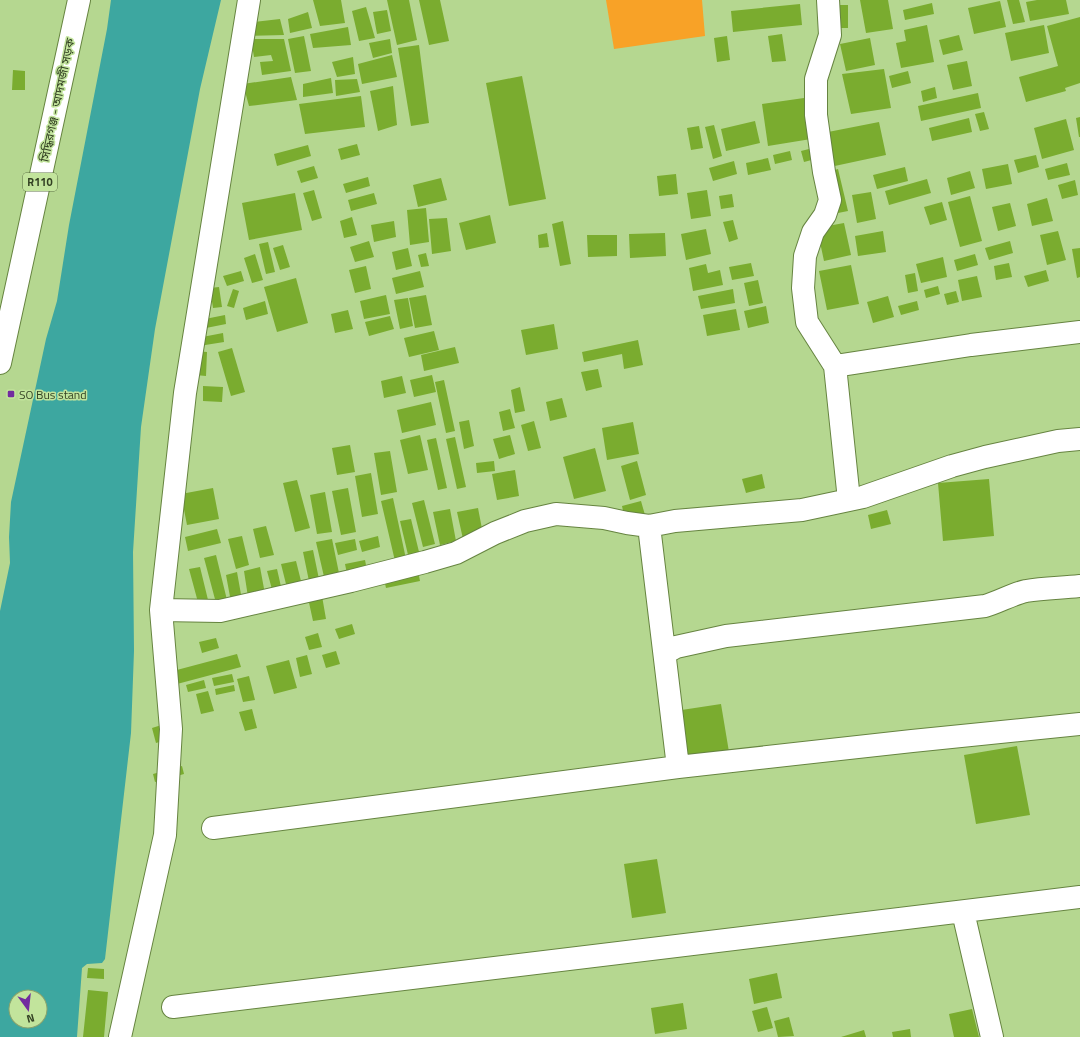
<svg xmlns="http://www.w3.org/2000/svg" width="1080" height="1037" viewBox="0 0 1080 1037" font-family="'Titillium Web','Noto Sans Bengali',sans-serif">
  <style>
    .green { fill: #f8a227 }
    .water { fill: #3da7a0; fill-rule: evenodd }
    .building { fill: #7aac2f }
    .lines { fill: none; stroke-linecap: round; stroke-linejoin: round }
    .minor-casing { stroke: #668440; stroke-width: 24 }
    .major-casing { stroke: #668440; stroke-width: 24 }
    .minor { stroke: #fff; stroke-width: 22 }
    .major { stroke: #fff; stroke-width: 22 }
    .poi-dot { fill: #722b9f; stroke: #c2e49c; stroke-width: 1.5 }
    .labels { text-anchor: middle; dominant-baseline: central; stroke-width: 3; stroke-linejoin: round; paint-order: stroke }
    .shield { fill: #c2e49c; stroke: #5e7247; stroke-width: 1 }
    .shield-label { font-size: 11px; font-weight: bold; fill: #334123 }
    .street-label { font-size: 12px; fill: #334123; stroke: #c2e49c }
    .poi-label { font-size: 12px; fill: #334123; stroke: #c2e49c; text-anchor: start }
  </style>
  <rect width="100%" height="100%" fill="#b5d790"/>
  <path class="green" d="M606,0H702L705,36L614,49Z"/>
  <path class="water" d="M111,0H221L200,89L155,329L141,427L133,552L134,651L131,733L105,959L102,963L87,964L82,968L77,1037H0V611L10,563L9,537L11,502L46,339L57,301L69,225L107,29ZM16,997H40V1021H16Z"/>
  <path class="building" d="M313,0H341L345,23L320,26Z
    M387,0H409L417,40L397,45Z
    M419,0H440L449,41L429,45Z
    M860,0H888L893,29L866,33Z
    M1007,0H1019L1025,22L1013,24Z
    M1037,0H1066L1069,14L1030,21L1026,2Z
    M1000,1L1006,27L974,34L968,8Z
    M932,3L934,14L905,20L903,10Z
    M800,4L802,25L733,32L731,11Z
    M833,5H848V28H833Z
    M366,7L375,38L359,41L352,11Z
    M387,10L391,31L377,34L373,12Z
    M308,12L312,28L290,33L288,19Z
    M1080,17V83L1065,88L1066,91L1026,102L1019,77L1058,66L1047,26Z
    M280,19L284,35L248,36L244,23Z
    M927,25L934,62L901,68L896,43L906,41L904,30Z
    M1044,25L1049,53L1011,61L1005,33Z
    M348,27L351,45L313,48L310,34Z
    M782,34L786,61L772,62L768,36Z
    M959,35L963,50L943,55L939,40Z
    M304,36L311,71L295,73L288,39Z
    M727,36L730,60L717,62L714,38Z
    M870,38L875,65L846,71L840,44Z
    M251,39H284L291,71L262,75L260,62L273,61L271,55L254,57Z
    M390,39L392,53L373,58L369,43Z
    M419,45L429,123L411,126L398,48Z
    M392,55L397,77L362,84L358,64Z
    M353,57L355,74L337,77L332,62Z
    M967,61L972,86L953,90L947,65Z
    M884,69L891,108L851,114L842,74Z
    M13,70L25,71V90H12Z
    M908,71L911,83L892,88L889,76Z
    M522,76L546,199L509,206L486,83Z
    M291,77L297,100L249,106L243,84Z
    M331,78L333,93L303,97V84Z
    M357,79L360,92L336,96L335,80Z
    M393,86L397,125L378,131L370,91Z
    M935,87L937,98L923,102L921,91Z
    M978,93L981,108L921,121L918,106Z
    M361,96L365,127L305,134L299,104Z
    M804,98L811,139L768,146L762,104Z
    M984,112L989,129L980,131L975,114Z
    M1080,117V137H1079L1076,118Z
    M969,118L972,132L932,141L929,128Z
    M1066,119L1074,150L1042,159L1034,128Z
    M755,121L760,143L726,151L721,129Z
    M879,122L886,155L830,167L823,133Z
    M714,125L722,156L713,159L705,127Z
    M699,126L703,148L691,150L687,128Z
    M357,144L360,155L341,160L338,149Z
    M308,145L311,156L277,166L274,154Z
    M817,147L819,158L804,162L801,151Z
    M790,151L792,160L775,164L773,155Z
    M1036,155L1039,167L1018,173L1014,160Z
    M768,158L771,170L748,175L746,163Z
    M734,161L737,174L713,181L709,168Z
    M1067,163L1070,175L1048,180L1045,169Z
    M1008,164L1012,184L986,189L982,169Z
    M314,166L318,178L301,183L297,171Z
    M905,167L908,181L877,189L873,175Z
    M838,169L848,211L838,213L828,172Z
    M970,171L975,188L951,195L947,178Z
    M676,174L678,194L659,196L657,176Z
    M368,177L370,186L346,193L343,184Z
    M441,178L447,200L418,207L413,185Z
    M927,179L931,193L889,205L885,191Z
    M1075,180L1078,195L1062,199L1058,185Z
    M314,190L322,218L312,221L303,193Z
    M707,190L711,216L691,219L687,193Z
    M871,192L876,219L857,223L852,195Z
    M295,193L302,230L249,240L242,203Z
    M374,193L377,204L351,211L348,200Z
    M732,194L734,207L721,209L719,196Z
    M970,196L982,241L960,247L948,202Z
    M1047,198L1053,221L1032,226L1027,204Z
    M942,202L947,220L930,225L924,207Z
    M1010,203L1016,226L998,231L992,207Z
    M426,208L429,242L410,245L407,210Z
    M490,215L496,243L466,250L459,223Z
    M352,217L357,235L344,238L340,221Z
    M447,218L451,251L432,254L429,219Z
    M733,220L738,239L729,242L723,222Z
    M394,221L396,237L374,242L371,225Z
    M563,221L571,264L560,266L552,224Z
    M844,223L851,255L824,261L817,228Z
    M706,229L711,254L686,260L681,234Z
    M883,231L886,252L858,256L855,236Z
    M1058,231L1066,260L1047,265L1040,235Z
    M547,233L549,247L539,248L538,235Z
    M665,233L666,256L630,258L629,234Z
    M587,235H617V256L588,257Z
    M369,241L374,257L355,262L350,247Z
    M1010,241L1013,253L989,260L985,248Z
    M268,242L275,272L266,274L259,244Z
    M283,245L290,267L280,270L273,248Z
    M408,248L412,266L396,270L392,252Z
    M1080,248V277L1077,278L1072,249Z
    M426,253L429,266L421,267L418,255Z
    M255,254L263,280L252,283L244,258Z
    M975,254L978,265L957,271L954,260Z
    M943,257L947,277L921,283L916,264Z
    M751,263L754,276L732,280L729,267Z
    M1009,263L1012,277L996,280L994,266Z
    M706,264L708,273L720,270L723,285L693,291L689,268Z
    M851,265L859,304L827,310L819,271Z
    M366,266L371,289L355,293L349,270Z
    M1046,270L1049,281L1028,287L1024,276Z
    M241,271L244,281L227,286L223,276Z
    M420,271L424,287L396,294L392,278Z
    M915,273L918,291L908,293L905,275Z
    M977,276L982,297L962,301L958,280Z
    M296,278L308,323L277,332L264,287Z
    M758,280L763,303L749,306L744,283Z
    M938,286L940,294L926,298L924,290Z
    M219,287L222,307L213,308L210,288Z
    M233,289L239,291L234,308L227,306Z
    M733,289L735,303L701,309L698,296Z
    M956,291L959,302L947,305L944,294Z
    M386,295L390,314L364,319L360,301Z
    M426,295L432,325L415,328L409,298Z
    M888,296L894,317L873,323L867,302Z
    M408,298L413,326L400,329L394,300Z
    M265,301L268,314L246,320L243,308Z
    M917,301L919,310L901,315L898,306Z
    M766,306L769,323L748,328L744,311Z
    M736,309L740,330L707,336L703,315Z
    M348,310L353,329L335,333L331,314Z
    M225,315L226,324L201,329L200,320Z
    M390,316L394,329L369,336L365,322Z
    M554,324L558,349L526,355L521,330Z
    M434,331L439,350L409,357L404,338Z
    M223,333L224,342L199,346L197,338Z
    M638,340L643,365L624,369L622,354L584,362L582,352Z
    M455,347L459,363L424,371L421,355Z
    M232,348L245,392L231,396L218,352Z
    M196,351L207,352L206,376L195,375Z
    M598,369L602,387L586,391L581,372Z
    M432,375L436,392L414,397L410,380Z
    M402,376L406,393L384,398L381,381Z
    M444,380L455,431L446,433L435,382Z
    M203,386L223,387L222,402L203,401Z
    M520,387L525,411L515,413L511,390Z
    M562,398L567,417L550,421L546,402Z
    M431,402L436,425L402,433L397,410Z
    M510,409L515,428L503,431L499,412Z
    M469,420L474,446L464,449L459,422Z
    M534,421L541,448L528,451L521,425Z
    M633,422L639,454L607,460L602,428Z
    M420,435L428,470L408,474L400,440Z
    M510,435L515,454L499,459L493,439Z
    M455,437L466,487L457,489L446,439Z
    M436,438L447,488L438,490L427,440Z
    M350,445L355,472L337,475L332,448Z
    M595,448L606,491L574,499L563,457Z
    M390,451L397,492L381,495L374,453Z
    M494,461L495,471L477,473L476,463Z
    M637,461L646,495L630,500L621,466Z
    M515,470L519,496L497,500L492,474Z
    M371,473L378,514L362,517L355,476Z
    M762,474L765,488L746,493L742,479Z
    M989,479L994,536L943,541L938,483Z
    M297,480L310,528L295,532L283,483Z
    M213,488L219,519L187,525L181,494Z
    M348,488L356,532L341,535L332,491Z
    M325,492L332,532L317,534L310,495Z
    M393,498L406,559L395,561L381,501Z
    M424,500L435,544L423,547L412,503Z
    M641,501L645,515L625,520L622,506Z
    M478,508L483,534L463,539L457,512Z
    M450,509L456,541L440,545L433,512Z
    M887,510L891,524L871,529L868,515Z
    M411,519L420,556L409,559L400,521Z
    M266,526L274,555L260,558L253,529Z
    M217,529L221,543L188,551L185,537Z
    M242,536L249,565L236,569L228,539Z
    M378,536L380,547L362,552L359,541Z
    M332,539L340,578L325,581L316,542Z
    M355,539L357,550L338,555L335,543Z
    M313,550L320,584L310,586L303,552Z
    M216,555L227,600L216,603L204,558Z
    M365,560L367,570L347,574L345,564Z
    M296,561L303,589L288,592L281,564Z
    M200,567L209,604L199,606L189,569Z
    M260,567L265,594L248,597L244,571Z
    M277,569L282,591L273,593L267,571Z
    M418,571L420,581L386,588L384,579Z
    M237,572L242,600L231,602L226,575Z
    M322,596L326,619L313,621L308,598Z
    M352,624L355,634L339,639L335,629Z
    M318,633L322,647L309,650L305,637Z
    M216,638L219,648L202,653L199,642Z
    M336,651L340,664L326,668L322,655Z
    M237,654L241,667L177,684L173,671Z
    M307,655L312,674L300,677L296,658Z
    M289,660L297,688L274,694L266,666Z
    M232,674L234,682L214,686L212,678Z
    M249,676L255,700L243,702L237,679Z
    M204,680L206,688L188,692L186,685Z
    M234,685L235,691L216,695L215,689Z
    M208,691L214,711L201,714L196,694Z
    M721,704L729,752L683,760L675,711Z
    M252,709L257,728L245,731L239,712Z
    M171,722L176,737L156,743L152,728Z
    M1017,746L1030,815L976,824L964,755Z
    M182,766L184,774L155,782L153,774Z
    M657,859L666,913L632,918L624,864Z
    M88,968L104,969V979L87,978Z
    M777,973L782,998L754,1004L749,979Z
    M88,990L108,992L104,1037H83Z
    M683,1003L687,1029L655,1034L651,1008Z
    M767,1007L773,1028L758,1032L752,1011Z
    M972,1009L979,1037H954L949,1014Z
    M789,1017L794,1036L778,1037L774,1021Z
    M910,1029L911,1037H893L892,1032Z
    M864,1030L866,1037H841Z"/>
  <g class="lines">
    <defs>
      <path id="minor" d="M828,0L830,35L816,79V115L824,172L830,200L825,215L813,232L805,256L803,288L807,322L835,366L849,500
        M835,366L971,345L1080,332
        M649,526L678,767
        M161,610L220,611L351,581L425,562L456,553L495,533L525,521L556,514L604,518L627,523L649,526L675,521L802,510L863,497L952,466L985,457L1058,441L1080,439
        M665,653L676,647L726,636L985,606C999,602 1012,594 1026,591C1044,588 1062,588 1080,586
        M213,828L678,767L912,741L1080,724
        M963,912L992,1037
        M173,1007L1080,897
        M120,1037L165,835L171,729L161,610L185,393L249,0"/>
      <path id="major" d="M0,363L79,0"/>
    </defs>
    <use href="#minor" class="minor-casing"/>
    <use href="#major" class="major-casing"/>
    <use href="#minor" class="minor"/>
    <use href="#major" class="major"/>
  </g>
  <rect class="poi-dot" x="7" y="390" width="8" height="8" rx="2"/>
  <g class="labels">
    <rect class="shield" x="23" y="173" width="34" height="18" rx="3"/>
    <g class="shield-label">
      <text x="40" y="182">R110</text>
    </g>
    <g class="street-label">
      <text transform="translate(57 100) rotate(-78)">সিদ্ধিরগঞ্জ - আদমজী সড়ক</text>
    </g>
    <g class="poi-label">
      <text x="19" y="394">SO Bus stand</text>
    </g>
  </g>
  <g transform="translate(28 1009) rotate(165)"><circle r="19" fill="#c2e49c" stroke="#89a36c"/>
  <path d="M0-3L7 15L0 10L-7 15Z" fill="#722b9f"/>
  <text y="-6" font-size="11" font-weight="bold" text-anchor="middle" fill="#334123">N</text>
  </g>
</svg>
